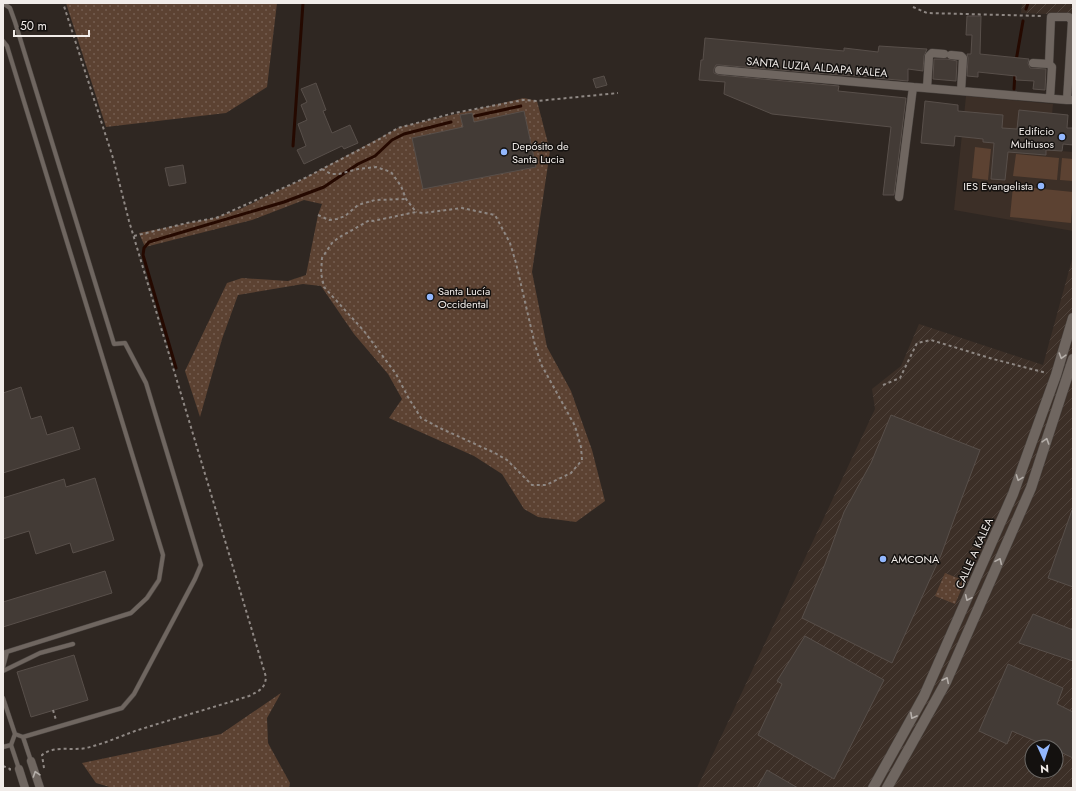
<svg xmlns="http://www.w3.org/2000/svg" width="1076" height="791" viewBox="0 0 1076 791" font-family="Jost,sans-serif">
  <style>
    .built { fill: #3c2f27 }
    .industrial { fill: url(#industrial-furrows); fill-rule: evenodd }
    .grass { fill: url(#grass-dots) }
    .pitch { fill: #5c4232 }
    .lines { fill: none; stroke-linecap: round; stroke-linejoin: round }
    .stream { stroke: #250900; stroke-width: 3 }
    .building { fill: #433b36; stroke: #584f4a }
    .service-casing { stroke: #4b4541; stroke-width: 5 }
    .minor-casing { stroke: #4b4541; stroke-width: 9 }
    .tertiary-casing { stroke: #4b4541; stroke-width: 11 }
    .path { stroke: #8f8884; stroke-width: 2; stroke-dasharray: 3 3; stroke-linecap: butt }
    .service { stroke: #6f6660; stroke-width: 4 }
    .minor { stroke: #6f6660; stroke-width: 8 }
    .tertiary { stroke: #6f6660; stroke-width: 10 }
    .oneway { stroke: #b6b0ab }
    .poi-dot { fill: #92b7fd; stroke: #14110f; stroke-width: 1.5 }
    .labels { text-anchor: middle; dominant-baseline: central; stroke-width: 3; stroke-linejoin: round; paint-order: stroke }
    .street-label { font-size: 11px; fill: #f1ece9; stroke: #14110f }
    .poi-label { font-size: 11px; fill: #f1ece9; stroke: #14110f; text-anchor: start }
  </style>
  <defs>
    <pattern id="industrial-furrows" width="10" height="10" patternUnits="userSpaceOnUse"><rect width="10" height="10" fill="#3c2f27"/><path d="M-1 1l2-2M0 10L10 0M9 11l2-2" fill="none" stroke="#4f433c"/></pattern>
    <pattern id="grass-dots" width="8" height="8" patternUnits="userSpaceOnUse"><rect width="8" height="8" fill="#5c4232"/><path d="M2 2h.1M6 6h.1" fill="none" stroke="#745d50" stroke-width="1.8" stroke-linecap="round"/></pattern>
  </defs>
  <rect width="100%" height="100%" fill="#2f2722"/>
  <path class="built" d="M966,96L1053,104L1049,150L1073,152V231L954,210Z"/>
  <path class="industrial" d="M1022,3H1073V15L1021,13Z
    M1073,256V788H697L875,409L872,389L901,366L919,324L1043,365ZM1032,747H1056V771H1032Z"/>
  <path class="grass" d="M66,3H277L267,87L226,113L106,127Z
    M524,98L537,101L550,151L532,272L547,347L571,391L592,450L605,501L576,522L538,517L524,509L502,474L474,456L389,418L402,399L388,374L354,334L321,286L303,284L238,295L222,339L200,417L185,371L227,283L242,278L288,281L306,275L318,215L322,204L304,200L252,220L145,247L139,233L214,218L240,209L303,179L400,127Z
    M945,573L965,581L955,604L935,596Z
    M281,693L267,718L268,743L290,783L289,788H113L96,783L82,763L221,734Z"/>
  <path class="pitch" d="M975,147L991,149L988,180L972,178Z
    M1016,154L1059,158L1057,180L1013,176Z
    M1062,158L1073,159V181L1060,180Z
    M1013,186L1073,192L1071,223L1010,217Z"/>
  <g class="lines">
    <path class="stream" d="M1026,9L1028,3
      M1016,61L1023,21
      M1014,89L1015,73
      M475,116L521,106
      M293,146L303,3
      M176,368L143,255L144,248L149,242L284,202L324,187L358,164L375,156L392,140L404,134L451,122"/>
  </g>
  <path class="building" d="M967,16H981L980,54L1029,59L1028,63L1030,68L1046,69L1045,90L1033,89L1034,81L1016,80V76L978,72V77L967,76L968,58L967,54H971L972,35H966Z
    M705,38L844,51V48L878,52L879,46L927,49L924,56L923,71L908,69V81L876,78V77L840,75L719,65H716L714,69V73L719,75L839,86L838,91L906,98L894,195H883L891,127L772,114L724,94L725,82L699,80L701,60H703Z
    M934,59H947L957,61L956,81L933,79Z
    M604,76L607,85L596,88L593,79Z
    M316,83L326,110L323,111L332,133L350,125L358,143L344,149L342,146L304,164L297,150L306,146L298,124L307,120L301,105L307,102L301,89Z
    M925,101L958,105V111L1003,115L1002,128L1017,129L1019,110L1068,115L1067,128H1073V145L1063,144L1062,151L1046,150V155L1008,152L1005,180L991,179L994,143L983,142V139L955,136L954,146L921,143Z
    M524,111L536,167L423,189L412,138L463,127L460,115L472,113L474,122Z
    M183,165L186,183L169,186L165,168Z
    M21,387L31,419L41,416L47,435L73,427L80,449L3,473V393Z
    M891,415L980,450L961,500L941,555L892,663L802,618L825,564L844,512L871,463Z
    M95,478L114,540L73,553L70,543L36,554L29,531L3,539V498L64,479L66,487Z
    M1072,510H1073V587L1048,578Z
    M105,571L112,593L3,627V602Z
    M1033,614L1073,630V661L1019,643Z
    M805,636L884,680L834,779L758,735L782,684L777,681Z
    M74,655L88,700L31,717L17,672Z
    M1008,664L1063,688L1057,704L1073,712V758L1056,750V747H1049L1012,731L1007,744L979,731Z
    M767,770L798,788H757Z"/>
  <g class="lines">
    <defs>
      <path id="service" d="M3,41L7,46L163,555L159,580L147,598L131,613L3,653
        M3,667L7,652
        M3,671L40,653L73,644
        M3,698L15,734
        M23,737L31,761
        M11,745L19,769
        M3,747L11,745L15,734L23,737L122,708L134,694L195,579L201,565L146,383L125,343L114,344L15,22L10,8L3,3"/>
      <path id="minor" d="M951,55L961,56L963,58L961,91
        M1033,63L1049,64
        M719,70L913,87
        M927,88L929,56L932,53L944,54
        M1050,98L1052,67L1049,64L1051,17H1069L1072,21L1067,100H1073
        M899,197L913,87L1067,100
        M31,761L40,788
        M19,769L25,788"/>
      <path id="tertiary" d="M873,788L924,696L1013,494L1056,375L1073,318
        M887,788L946,682L1031,488L1073,359"/>
    </defs>
    <use href="#service" class="service-casing"/>
    <use href="#minor" class="minor-casing"/>
    <use href="#tertiary" class="tertiary-casing"/>
    <path class="path" d="M913,7L927,13L1042,16
      M322,169L331,174H339L358,169L376,167L391,172L401,186L406,199L416,212L373,221L370,220L338,238L332,243L322,258L321,273L324,287L364,331L396,374L408,397L421,418L442,429L495,453L507,460L532,485H546L571,473L582,460L581,447L575,426L541,364L535,345L516,263L510,243L495,215L462,208L423,213L416,212
      M318,215L329,220L337,219L345,216L358,205L375,200L406,199
      M134,236L187,223L216,218L303,179L376,141L398,128L454,113L523,100L537,101L618,93
      M883,385L900,378L917,343L931,340L993,359L1047,373
      M53,710L56,720
      M3,766L10,769V771
      M44,768L42,755C55,745 71,751 86,748C103,744 119,737 135,731C173,719 211,708 249,696C259,691 265,689 266,677L129,221L113,158L63,3"/>
    <use href="#service" class="service"/>
    <use href="#minor" class="minor"/>
    <use href="#tertiary" class="tertiary"/>
  </g>
  <defs><path id="oneway-chevron" d="M-2-3.5L2.5 0L-2 3.5" fill="none" stroke-width="1.6" stroke-linecap="round" stroke-linejoin="round"/></defs>
  <g class="oneway">
    <use href="#oneway-chevron" transform="translate(1062 356) rotate(107)"/>
    <use href="#oneway-chevron" transform="translate(1046 441) rotate(-72)"/>
    <use href="#oneway-chevron" transform="translate(1019 478) rotate(110)"/>
    <use href="#oneway-chevron" transform="translate(999 561) rotate(-66)"/>
    <use href="#oneway-chevron" transform="translate(968 598) rotate(114)"/>
    <use href="#oneway-chevron" transform="translate(946 680) rotate(-64)"/>
    <use href="#oneway-chevron" transform="translate(913 716) rotate(119)"/>
    <use href="#oneway-chevron" transform="translate(36 774) rotate(-108)"/>
  </g>
  <g class="poi-dot">
    <circle cx="1062" cy="137" r="4"/>
    <circle cx="504" cy="152" r="4"/>
    <circle cx="1041" cy="186" r="4"/>
    <circle cx="430" cy="297" r="4"/>
    <circle cx="883" cy="559" r="4"/>
  </g>
  <g class="labels">
    <g class="street-label">
      <text transform="translate(817 67) rotate(5)">SANTA LUZIA ALDAPA KALEA</text>
      <text transform="translate(974 553) rotate(-66)">CALLE A KALEA</text>
    </g>
    <g class="poi-label">
      <text x="1054" y="131" text-anchor="end">Edificio<tspan x="1054" dy="13">Multiusos</tspan></text>
      <text x="512" y="146">Depósito de<tspan x="512" dy="13">Santa Lucia</tspan></text>
      <text x="1033" y="186" text-anchor="end">IES Evangelista</text>
      <text x="438" y="291">Santa Lucía<tspan x="438" dy="13">Occidental</tspan></text>
      <text x="891" y="559">AMCONA</text>
    </g>
  </g>
  <rect width="1076" height="791" fill="none" stroke="#f1ece9" stroke-width="8"/>
  <g transform="translate(1044 759) rotate(177)"><circle r="19" fill="#14110f" stroke="#6c6966"/>
  <path d="M0-3L7 15L0 10L-7 15Z" fill="#92b7fd"/>
  <text y="-6" font-size="11" font-weight="bold" text-anchor="middle" fill="#f1ece9">N</text>
  </g>
  <path d="M14 30v6h75v-6" fill="none" stroke="#f1ece9" stroke-width="2"/>
  <text x="20" y="30" font-size="12" fill="#f1ece9" stroke="#14110f" stroke-width="3" paint-order="stroke">50 m</text>
</svg>
